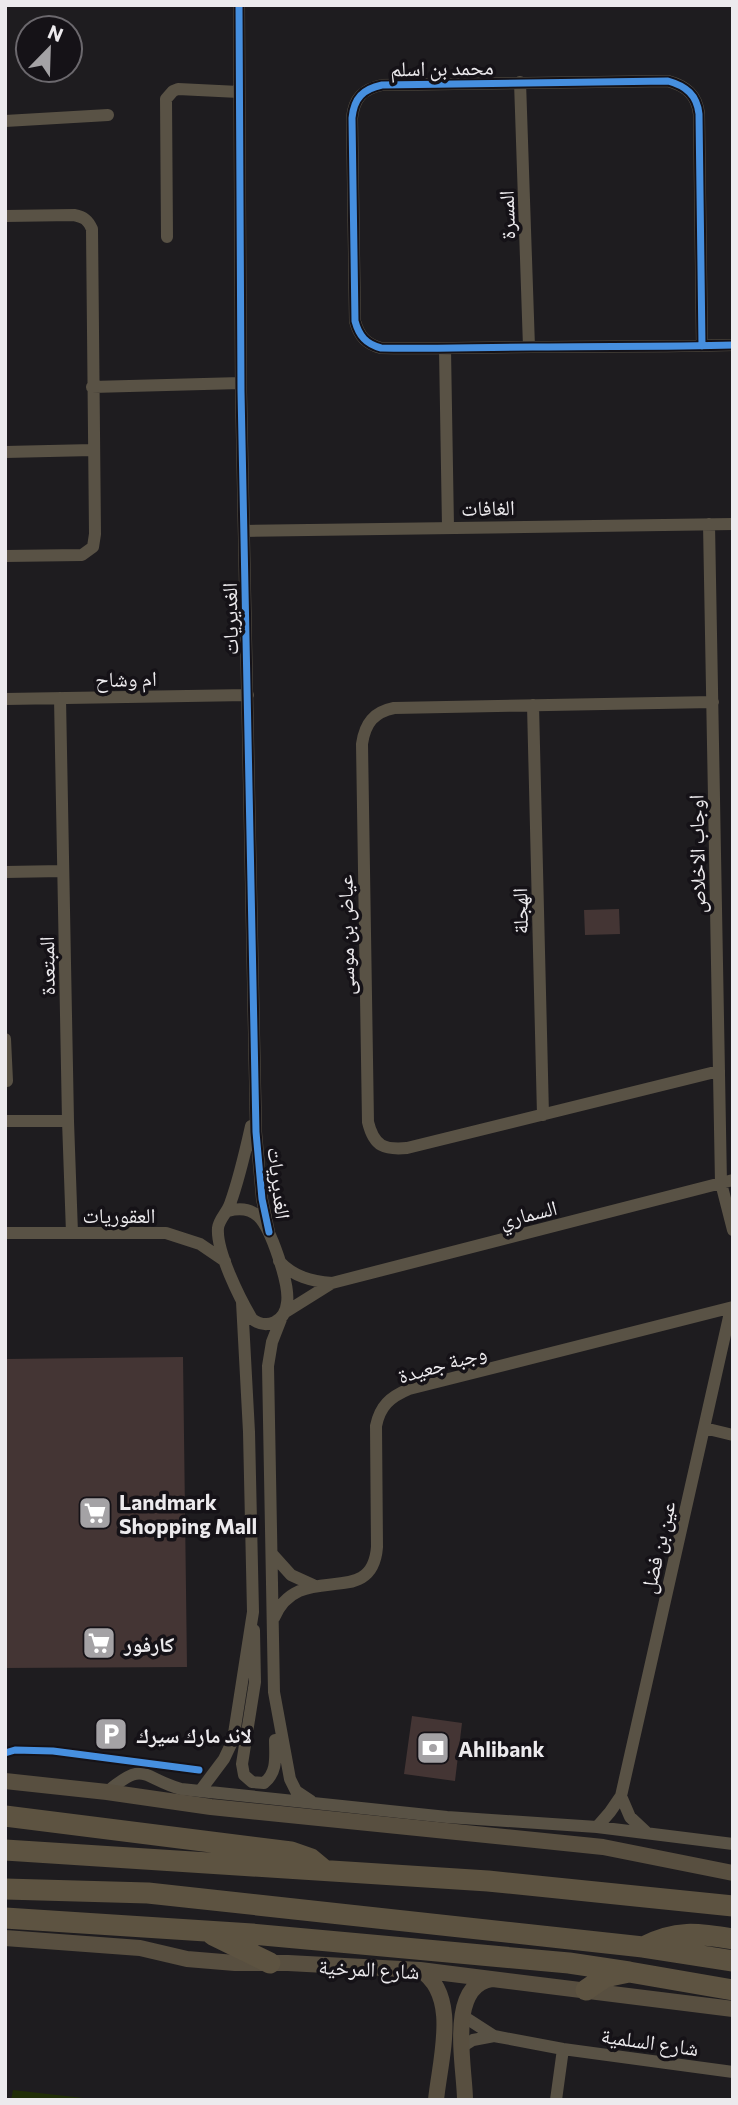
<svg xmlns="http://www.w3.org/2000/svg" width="738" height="2105" viewBox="0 0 738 2105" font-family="Commissioner,'Noto Naskh Arabic',sans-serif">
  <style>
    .green { fill: #212e07 }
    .building { fill: #443534 }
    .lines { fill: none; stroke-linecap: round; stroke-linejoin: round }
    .street { stroke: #595245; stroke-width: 12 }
    .secondary { stroke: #584f40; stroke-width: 16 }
    .highway { stroke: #5d5341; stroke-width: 21 }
    .cycleway-casing { stroke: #151217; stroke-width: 11 }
    .cycleway { stroke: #468fdf; stroke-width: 7 }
    .labels { text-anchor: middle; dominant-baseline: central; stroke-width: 7; stroke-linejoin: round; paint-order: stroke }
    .street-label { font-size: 21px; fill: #eceaed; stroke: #151217 }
    .poi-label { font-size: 21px; font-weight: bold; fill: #eceaed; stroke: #151217; text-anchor: start }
  </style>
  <rect width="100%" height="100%" fill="#1e1c1f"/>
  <path class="green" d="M13,2090L92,2099V2100H11Z"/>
  <path class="building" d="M619,909L620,934L585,935L584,910Z
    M183,1357L187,1667L5,1668V1359Z
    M412,1716L462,1723L455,1781L404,1774Z"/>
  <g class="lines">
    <path class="street" d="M239,5L241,391L256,1132L262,1199L269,1232
      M520,82L529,347
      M5,121L108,115
      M5,216L74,215C84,217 88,220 92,229L95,534L93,547L82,555L5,556
      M167,237L166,99L173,91L178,89L239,92
      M702,346L699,114C697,95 686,86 668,81L382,85C363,89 354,98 352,118L355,321C359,336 366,344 381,348C432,349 482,347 533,347C599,346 666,347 733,345
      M445,349L448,527
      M92,387L241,383
      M5,452L93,450
      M709,524L721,1183L733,1230
      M244,531L733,524
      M60,698L68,1121L72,1233
      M5,699L248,695
      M713,702L394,708C374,712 365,723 362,744L368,1122C374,1147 385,1150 407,1148L719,1071
      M533,705L543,1115
      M5,872L63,871
      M5,1039L7,1081
      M5,1121H68
      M228,1211C239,1208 249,1208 258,1216C271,1228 290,1285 287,1303C285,1322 267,1330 252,1319C240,1299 216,1251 218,1228C219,1219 227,1213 230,1204C239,1179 245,1153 251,1126
      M5,1233H166L200,1244L225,1261
      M279,1261C294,1277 311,1281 332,1283
      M284,1313L332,1283L733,1180
      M281,1319L272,1342L268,1366L274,1692L290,1779L296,1791L311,1801
      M704,1428L733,1435
      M273,1555L291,1575L313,1585
      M274,1618C299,1558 372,1612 377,1547L376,1426C380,1406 390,1397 409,1389L733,1307
      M254,1630L255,1682L242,1764L244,1775L252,1782L264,1783C278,1772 275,1756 275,1740
      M200,1791L224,1759L233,1740L253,1612L249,1432L242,1302
      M107,1792C145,1759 142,1778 181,1789L447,1817L597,1827L733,1844
      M621,1796L630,1817L646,1832
      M597,1827L610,1812L621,1796L731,1308
      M463,2016L494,2036
      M460,2048L473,2040L494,2036L563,2049L733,2072
      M556,2100L563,2049"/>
    <path class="secondary" d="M5,1781L107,1792L211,1807L603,1847L733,1873
      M5,1938L140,1948L187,1959L235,1963H288L420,1970L733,2009
      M420,1970C460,1995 440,2059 436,2100
      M465,2100C465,2068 446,1985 492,1979"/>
    <path class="highway" d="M5,1816L291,1852L311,1859L323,1869
      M5,1850L488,1881L733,1906
      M5,1889L148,1893L643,1947L733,1961
      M5,1918L252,1934L569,1963L629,1972
      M213,1935L270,1963
      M643,1947C676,1930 697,1933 733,1939
      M586,1990L605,1977L629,1972L733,1990"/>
    <defs>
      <path id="cycleway" d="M239,5L241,391L256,1132L262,1199L269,1232
        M702,346L699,114C697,95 686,86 668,81L382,85C363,89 354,98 352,118L355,321C359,336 366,344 381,348C432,349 482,347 533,347C599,346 666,347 733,345
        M5,1753L15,1750L53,1751L199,1770"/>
    </defs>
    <use href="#cycleway" class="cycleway-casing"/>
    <use href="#cycleway" class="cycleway"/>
  </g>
  <defs>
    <symbol id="supermarket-square" viewBox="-11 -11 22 22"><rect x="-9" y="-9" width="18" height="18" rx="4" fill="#a4a2a5" stroke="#151217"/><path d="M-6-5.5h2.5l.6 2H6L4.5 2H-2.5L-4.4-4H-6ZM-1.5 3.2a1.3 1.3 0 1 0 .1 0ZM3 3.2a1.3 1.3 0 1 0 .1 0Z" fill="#fff"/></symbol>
    <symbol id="parking-square" viewBox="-11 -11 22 22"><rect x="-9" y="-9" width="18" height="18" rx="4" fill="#a4a2a5" stroke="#151217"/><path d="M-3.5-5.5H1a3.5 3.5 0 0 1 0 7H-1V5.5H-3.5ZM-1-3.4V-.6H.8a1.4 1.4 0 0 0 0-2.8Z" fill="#fff"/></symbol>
    <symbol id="bank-square" viewBox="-11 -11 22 22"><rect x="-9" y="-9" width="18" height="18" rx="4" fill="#a4a2a5" stroke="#151217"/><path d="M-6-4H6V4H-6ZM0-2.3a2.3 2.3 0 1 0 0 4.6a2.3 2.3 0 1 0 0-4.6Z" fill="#fff"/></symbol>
  </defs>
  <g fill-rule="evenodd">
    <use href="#supermarket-square" x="76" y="1494" width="38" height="38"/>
    <use href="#supermarket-square" x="80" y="1624" width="38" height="38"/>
    <use href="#parking-square" x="92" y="1715" width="38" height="38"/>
    <use href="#bank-square" x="414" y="1729" width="38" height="38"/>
  </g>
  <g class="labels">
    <g class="street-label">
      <text transform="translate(442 67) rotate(-1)">محمد بن اسلم</text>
      <text transform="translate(506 215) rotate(-92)">المسرة</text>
      <text transform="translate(488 507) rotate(-1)">الغافات</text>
      <text transform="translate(229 619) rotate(-91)">الغديريات</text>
      <text transform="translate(126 678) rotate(-1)">ام وشاح</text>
      <text transform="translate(696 854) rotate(-91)">اوجاب الاخلاص</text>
      <text transform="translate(519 911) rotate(-91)">الهجلة</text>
      <text transform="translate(345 935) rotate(-91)">عياض بن موسى</text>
      <text transform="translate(46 966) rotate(-91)">المبتعدة</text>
      <text transform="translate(280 1183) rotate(83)">الغديريات</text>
      <text transform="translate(528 1213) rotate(-14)">السماري</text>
      <text x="119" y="1214">العقوريات</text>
      <text transform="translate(442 1363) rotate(-16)">وجبة جعيدة</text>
      <text transform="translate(657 1547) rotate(-77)">عين بن فضل</text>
      <text transform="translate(369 1968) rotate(3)">شارع المرخية</text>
      <text transform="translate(650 2041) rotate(8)">شارع السلمية</text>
    </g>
    <g class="poi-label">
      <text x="119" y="1501">Landmark<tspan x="119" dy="24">Shopping Mall</tspan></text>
      <text x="124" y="1643">كارفور</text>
      <text x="136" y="1734">لاند مارك سيرك</text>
      <text x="458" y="1748">Ahlibank</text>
    </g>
  </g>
  <rect width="738" height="2105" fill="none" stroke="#eceaed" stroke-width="14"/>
  <g transform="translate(49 49) rotate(23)"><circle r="33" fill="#151217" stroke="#6b686d" stroke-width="2"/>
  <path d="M0-5L12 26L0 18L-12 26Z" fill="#a4a2a5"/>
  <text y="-10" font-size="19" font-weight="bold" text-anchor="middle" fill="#eceaed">N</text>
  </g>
</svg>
